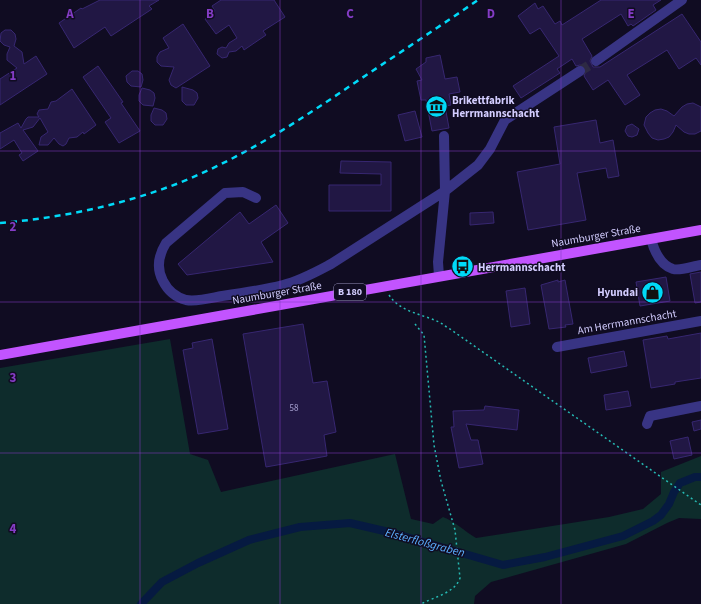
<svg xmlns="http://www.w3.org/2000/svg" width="701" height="604" viewBox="0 0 701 604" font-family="'Source Sans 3',sans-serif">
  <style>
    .green { fill: #0e2c2c }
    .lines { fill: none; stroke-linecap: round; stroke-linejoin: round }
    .canal { stroke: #061a41; stroke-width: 8 }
    .building { fill: #211744; stroke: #372771 }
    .minor-tunnel { stroke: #2d2943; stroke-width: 10; stroke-dasharray: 10 5; stroke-linecap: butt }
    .path { stroke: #26bab4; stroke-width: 1.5; stroke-dasharray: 2 3; stroke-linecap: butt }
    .minor { stroke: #383484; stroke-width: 10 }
    .major { stroke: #c254ff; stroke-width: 10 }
    .rail { stroke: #00daf8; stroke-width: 2.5; stroke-dasharray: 6 5; stroke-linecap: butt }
    .grid { fill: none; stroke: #843cc5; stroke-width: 1; stroke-opacity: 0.55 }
    .labels { text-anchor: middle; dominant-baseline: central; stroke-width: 3; stroke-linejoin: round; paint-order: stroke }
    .number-label { font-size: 9px; fill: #a6a0d0 }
    .shield { fill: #100c22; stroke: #9893bd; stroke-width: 1 }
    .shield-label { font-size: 10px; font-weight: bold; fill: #d3cdff }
    .poi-label { font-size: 11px; font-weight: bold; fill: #d3cdff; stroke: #100c22; text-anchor: start }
    .street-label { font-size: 11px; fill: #d3cdff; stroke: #100c22 }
    .water-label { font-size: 12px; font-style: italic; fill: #5bb0ff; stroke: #100c22 }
    .grid-label { font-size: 13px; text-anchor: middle; font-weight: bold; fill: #843cc5; stroke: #100c22; stroke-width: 3; stroke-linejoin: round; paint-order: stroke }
  </style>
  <rect width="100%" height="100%" fill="#100c22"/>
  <path class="green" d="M170,339L190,454L208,460L221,492L395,454L411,519L433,524L443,517C456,522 464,531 476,538L609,517L643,509L661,494V472L701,456V519L679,518L667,523L626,544L491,582L475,596L474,604H0V368Z"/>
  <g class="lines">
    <path class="canal" d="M141,604L162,582L198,563L249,540L300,527L350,523L393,533L503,565L545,557L623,536L653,521L661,515L669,504L674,492L680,483L695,477H701"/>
  </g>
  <path class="building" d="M100,0H159L149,6L152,9L111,36L105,27L74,48L59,23L81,8L82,9Z
    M221,0H274L285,17L263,31L266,35L244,50L242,46L236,51L229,52L227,57L222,58L217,54L218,49L222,47L226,48L229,43L237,38L229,25L216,34L205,19L215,11L212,6Z
    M601,0H661L653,5L656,10L633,26L631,24L628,26L621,14L582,39L592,56L590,61L593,67H600L682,14L701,42V65L696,58L679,69L667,50L627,75L640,95L625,105L608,80L593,90L584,76L586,71L585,67L580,65L576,66L572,59L557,69L560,73L521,98L513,86L559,56L540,28L530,34L518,16L535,3L538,9L543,6L555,24L560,21L562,25Z
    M183,24L210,66L176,88L171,85L169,80L174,67L161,66L157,62V57L160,52L169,48L163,38Z
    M5,30H11L15,34L16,39L14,46L22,52L24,64L36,56L47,74L0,105V79L17,68L7,60V54L10,47L4,45L0,41L1,33Z
    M440,55L445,79L457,77L460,92L449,94L451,105L445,106L449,128L432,131L426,100H421L417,81L422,80L416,69L426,62V58Z
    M98,66L123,102L121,103L140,131L119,143L105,122L111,118L83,77Z
    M132,71H138L142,74L143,80L141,87L131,86L127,82L126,76Z
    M182,87L193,90L197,93L198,98L194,105H186L182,101Z
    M142,88L150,90L154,93L155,98L153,106L143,105L139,101V95Z
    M72,89L96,125L84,134L83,132L77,137L69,138L66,144L63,146L59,144L54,138L48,145H39L41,137L48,132L40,118L33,127L23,130L38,151L23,161L19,155L22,153L14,140L0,149V133L18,123L21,128L26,119L28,117H39L37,114L39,110L48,109L51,102L56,101Z
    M693,103L701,107V131L695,134H689L684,132L676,125L673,132L669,137L664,139L658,140L652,138L648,133L644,125L646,117L650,113L655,110L661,109L667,111L674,116L682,107L687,104Z
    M154,108L162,110L166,113L167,119L163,125H155L151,121V115Z
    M415,111L422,137L405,141L398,115Z
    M596,120L600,143L613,140L619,176L608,178L606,168L577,173L586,220L528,230L517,172L560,164L554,127Z
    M632,124L639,129L637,135L632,137L628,136L625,131L627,126Z
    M341,161L391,162V211H329V185H381V174L340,173Z
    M276,205L288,223L261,242L273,262L187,275L178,264L240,212L249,224Z
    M493,212L494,223L470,225V213Z
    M701,272V302L695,303L690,274Z
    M666,277L670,301L640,306L636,282Z
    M558,280V282L565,280L573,324L565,325L566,327L549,329L541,285Z
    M525,288L530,324L511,327L506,291Z
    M303,324L313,383L327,381L336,432L324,435L327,456L266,467L243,334Z
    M701,333V378L675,382V384L651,388L643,340L667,336L668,339Z
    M212,339L228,429L198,434L183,350L193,348L192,343Z
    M624,351L627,366L591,373L588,358Z
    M628,391L631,406L606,410L604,395Z
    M485,406L519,410L517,430L466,424L471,440H478L483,464L459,468L451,427H454L453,411L484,410Z
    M701,420V429L694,431L692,422Z
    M688,437L692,455L674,459L670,441Z"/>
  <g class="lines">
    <path class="minor-tunnel" d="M580,71L596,61"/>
    <path class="path" d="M389,295C400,312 422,314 439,322C443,324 446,327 450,329L701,505
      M415,324L424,335L434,445L441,481L455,530L460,578C455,593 434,597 421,604"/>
    <path class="minor" d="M596,61L682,0
      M256,198L243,192L225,193L166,243C158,256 156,268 163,281C168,291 175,297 186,300C197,302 211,298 222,296C243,293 263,290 283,285C300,281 316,272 331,264L445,191L478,165L490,149L505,120L580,71
      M651,239C654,250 660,265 673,269C681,271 693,266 701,265
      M439,276L438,262L445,191L444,136
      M557,347L701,321
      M647,424L650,416L701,406"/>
    <path class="major" d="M0,355L701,230"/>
    <path class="rail" d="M0,223C61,218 122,205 179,183C241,158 296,123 350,86C393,57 436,29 478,0"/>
  </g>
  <path class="grid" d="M140,0V604M280,0V604M421,0V604M561,0V604M0,151H701M0,302H701M0,453H701"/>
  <defs>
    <symbol id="museum-disc" viewBox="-11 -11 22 22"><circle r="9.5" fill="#00daf8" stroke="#100c22"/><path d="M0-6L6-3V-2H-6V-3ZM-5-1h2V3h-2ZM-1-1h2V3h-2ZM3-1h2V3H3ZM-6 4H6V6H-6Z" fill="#111"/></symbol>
    <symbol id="bus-disc" viewBox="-11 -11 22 22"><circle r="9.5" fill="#00daf8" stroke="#100c22"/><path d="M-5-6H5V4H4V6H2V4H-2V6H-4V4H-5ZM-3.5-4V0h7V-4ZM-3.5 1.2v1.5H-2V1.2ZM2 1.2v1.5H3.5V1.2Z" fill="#111"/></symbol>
    <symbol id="shop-disc" viewBox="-11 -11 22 22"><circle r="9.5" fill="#00daf8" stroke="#100c22"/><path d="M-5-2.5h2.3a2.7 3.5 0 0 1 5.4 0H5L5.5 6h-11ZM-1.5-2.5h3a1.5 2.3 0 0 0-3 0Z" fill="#111"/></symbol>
  </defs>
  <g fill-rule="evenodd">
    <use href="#museum-disc" x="424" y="94" width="25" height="25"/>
    <use href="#bus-disc" x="450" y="254" width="25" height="25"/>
    <use href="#shop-disc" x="640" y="280" width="25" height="25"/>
  </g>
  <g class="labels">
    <g class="number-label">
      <text x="294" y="408">58</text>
    </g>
    <rect class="shield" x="334" y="284" width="32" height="16" rx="3"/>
    <g class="shield-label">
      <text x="350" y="292">B 180</text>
    </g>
    <g class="poi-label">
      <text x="452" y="100">Brikettfabrik<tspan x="452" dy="13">Herrmannschacht</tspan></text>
      <text x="478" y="267">Herrmannschacht</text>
      <text x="638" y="292" text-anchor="end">Hyundai</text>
    </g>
    <g class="street-label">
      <text transform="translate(596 236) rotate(-10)">Naumburger Straße</text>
      <text transform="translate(277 293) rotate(-10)">Naumburger Straße</text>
      <text transform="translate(627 322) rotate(-10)">Am Herrmannschacht</text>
    </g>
    <g class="water-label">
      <text transform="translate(425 543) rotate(15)">Elsterfloßgraben</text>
    </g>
  </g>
  <g class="grid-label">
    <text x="70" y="18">A</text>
    <text x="210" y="18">B</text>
    <text x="350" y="18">C</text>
    <text x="491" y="18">D</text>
    <text x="631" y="18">E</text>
    <text x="13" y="80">1</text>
    <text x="13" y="231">2</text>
    <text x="13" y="382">3</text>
    <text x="13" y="533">4</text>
  </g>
</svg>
